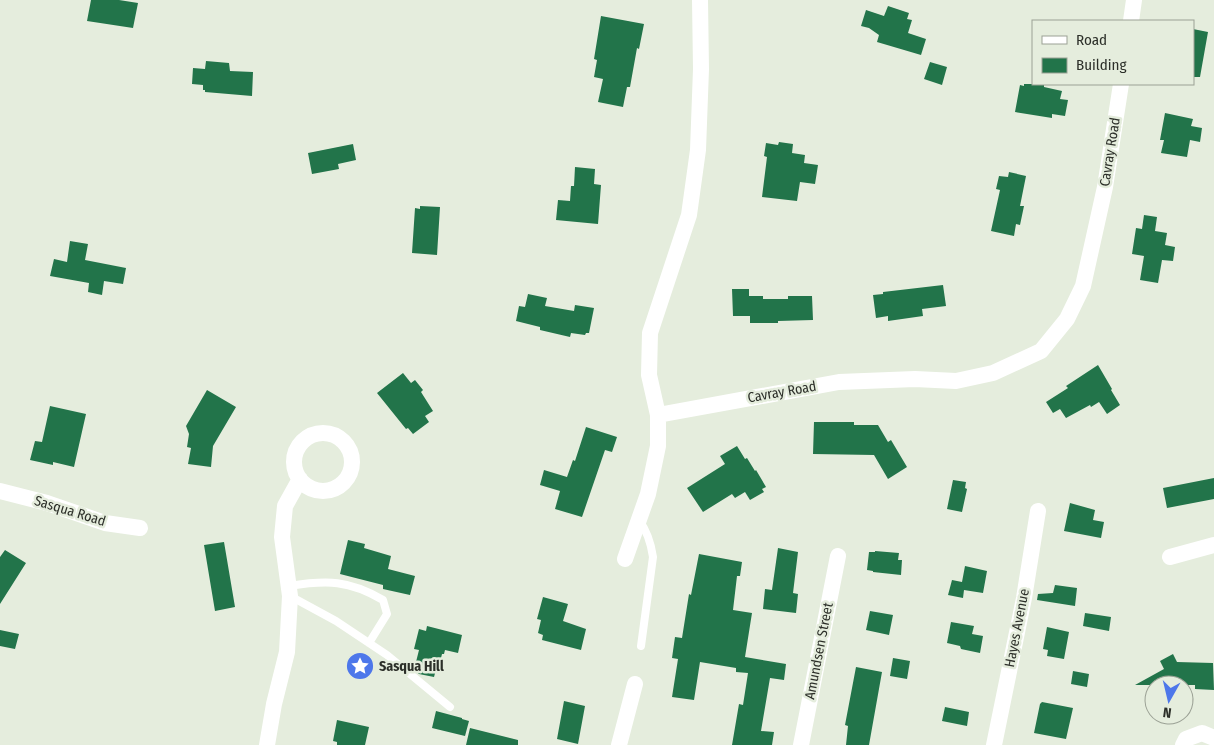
<svg xmlns="http://www.w3.org/2000/svg" width="1214" height="745" viewBox="0 0 1214 745" font-family="'Fira Sans Condensed',sans-serif">
  <style>
    .building { fill: #22744a }
    .lines { fill: none; stroke-linecap: round; stroke-linejoin: round }
    .service { stroke: #fff; stroke-width: 8 }
    .minor { stroke: #fff; stroke-width: 16 }
    .labels { text-anchor: middle; dominant-baseline: central; stroke-width: 5; stroke-linejoin: round; paint-order: stroke }
    .street-label { font-size: 14px; fill: #2c2f29; stroke: #e5eddd }
    .poi-label { font-size: 14px; font-weight: bold; fill: #2c2f29; stroke: #e5eddd; text-anchor: start }
  </style>
  <rect width="100%" height="100%" fill="#e5eddd"/>
  <path class="building" d="M91,0H119L138,3L133,28L87,21Z
    M888,6L909,13L907,19L912,20L908,33L926,39L921,55L877,42L879,35L869,28L861,26L866,10L884,16Z
    M601,16L644,24L639,49L637,48L630,87H627L623,107L598,102L603,79L594,77L597,60L594,59Z
    M1193,29L1208,32L1200,77H1193Z
    M206,61L229,63L230,71L253,72L252,96L205,92V90H203V85L192,84L193,68L205,69Z
    M930,62L947,67L942,85L924,79Z
    M1024,84H1044V87L1062,91L1060,99L1068,100L1065,116L1052,114V118L1015,112L1020,85L1024,86Z
    M1165,113L1193,119L1191,126L1202,128L1200,142L1190,140L1187,157L1161,153L1164,140H1160Z
    M779,142L793,144L792,153L805,155L804,163L818,165L815,184L800,182L797,201L762,197L767,157L764,156L766,143L778,145Z
    M353,144L356,160L338,164L339,169L312,174L308,153Z
    M575,167L595,169L594,184L601,185L598,224L556,220L558,200L570,201L571,186H574Z
    M1009,172L1026,176L1020,206H1024L1020,225L1016,224L1014,236L991,231L1000,190L996,189L999,176L1008,177Z
    M420,206L440,207L437,255L412,253L415,208L420,209Z
    M1144,215L1157,217L1155,231L1167,233L1165,245L1175,247L1173,261L1162,260L1158,283L1140,280L1144,256L1132,254L1136,228L1142,229Z
    M70,241L88,244L85,260L126,268L123,284L104,281L102,295L88,292L89,283L50,276L54,259L67,262Z
    M943,285L946,306L922,309L923,316L888,321V316L876,318L873,295L883,294V292Z
    M732,289H749V296H763V299H788V296H812L813,320L778,321V323H750V316H733Z
    M528,294L547,298L545,306L574,311L575,305L594,308L589,333H586L585,335L571,333L570,337L540,330V327L516,321L519,306L525,307Z
    M1098,365L1112,389L1111,390L1120,405L1107,414L1099,402L1091,407L1090,405L1066,418L1060,409L1053,413L1046,402L1068,388L1066,386Z
    M403,373L411,383L415,380L423,390L421,392L433,411L425,416L429,422L413,434L408,428L406,429L377,393Z
    M207,390L236,407L213,446L211,467L188,464L191,448L187,447L189,434L186,426Z
    M50,406L86,414L74,467L53,462V465L30,460L35,441L42,442Z
    M814,422H854V425H878L888,442L891,440L907,467L888,479L874,455L813,454Z
    M586,427L617,437L612,452L605,450L582,517L555,509L560,491L540,485L544,470L567,477L573,460L575,461Z
    M737,446L745,459L747,458L755,471L756,470L766,487L762,489L764,492L750,500L745,492L735,498L732,494L703,512L687,488L725,464L720,456Z
    M1214,478V499L1167,508L1163,488Z
    M953,480L966,482L965,488L967,489L962,512L947,509Z
    M1070,503L1095,510L1093,520L1104,522L1101,538L1064,531Z
    M348,540L365,544L364,548L391,556L388,569L415,576L410,595L383,589V585L340,574Z
    M224,542L235,607L215,611L204,545Z
    M778,548L798,552L793,593L798,594L796,613L763,609L765,589L772,590Z
    M5,550L26,563L0,604V557Z
    M875,551L899,553L898,560H902L901,575L873,572V571L867,570L869,552H875Z
    M699,554L742,562L740,576H737L733,610L752,613L745,657L786,664L784,680L770,678L761,731L774,732L772,745H732L739,704L743,705L748,673L736,672V668L700,662L694,700L672,697L678,659L672,658L675,637L682,638L689,594L691,595Z
    M965,566L987,571L983,593L964,590L963,598L948,595L952,580L962,582Z
    M1055,585L1077,588L1075,606L1037,600L1038,594L1053,593Z
    M543,597L568,604L563,621L586,629L581,650L542,640L543,635L538,633L541,620L537,619Z
    M870,611L893,615L889,635L866,630Z
    M1085,613L1111,617L1109,631L1083,626Z
    M951,622L974,626L972,634L983,636L980,653L961,649L960,646L947,643Z
    M427,626L462,635L458,653L445,650L444,654H442L440,662H438L434,677L419,674L414,670L419,650L414,649L419,629L426,631Z
    M1047,627L1069,632L1064,659L1047,656L1048,650L1043,649Z
    M0,630L19,634L15,649L0,646Z
    M1173,654L1177,662L1213,663L1214,690L1195,689V685H1135L1164,669L1160,661Z
    M893,658L910,661L907,679L890,676Z
    M856,667L882,672L869,745H846L848,726L845,725Z
    M1073,671L1089,674L1087,687L1071,684Z
    M564,701L585,706L578,744L557,739Z
    M1042,702L1073,708L1066,739L1034,733L1040,704Z
    M945,707L969,712L967,726L942,721Z
    M436,711L462,718V719L469,721L465,736L432,728Z
    M337,720L369,727L365,745H337V742L333,741Z
    M470,728L518,740V745H466Z"/>
  <g class="lines">
    <path class="service" d="M639,520C647,531 651,543 653,557L641,646
      M289,586C327,580 349,580 383,600L387,614L369,643
      M290,596L336,621L387,655L450,707"/>
    <path class="minor" d="M1131,21L1134,0
      M658,415L839,382L915,379L956,381L993,373L1041,351L1067,319L1083,286L1105,187L1121,84
      M294 462a29 29 0 1 1 58 0a29 29 0 1 1-58 0Z
      M0,491L47,503L105,523L140,528
      M1170,557L1214,545
      M625,559L648,494L658,446V415L649,375L650,333L689,215L698,150L701,69L700,0
      M267,745L274,704L287,652L290,596L282,537L285,506L300,479
      M619,745L635,684
      M801,745L838,556
      M994,745L1024,598L1038,511
      M1183,745L1186,739L1202,733L1214,738"/>
  </g>
  <defs>
    <symbol id="sight-disc" viewBox="-11 -11 22 22"><circle r="9.5" fill="#4d77ea" stroke="#e5eddd"/><path d="M0-6L1.8-2.2L6-1.7L2.9 1.2L3.7 5.4L0 3.3L-3.7 5.4L-2.9 1.2L-6-1.7L-1.8-2.2Z" fill="#fff"/></symbol>
  </defs>
  <g fill-rule="evenodd">
    <use href="#sight-disc" x="344" y="650" width="32" height="32"/>
  </g>
  <g class="labels">
    <g class="street-label">
      <text transform="translate(1110 152) rotate(-81)">Cavray Road</text>
      <text transform="translate(782 392) rotate(-10)">Cavray Road</text>
      <text transform="translate(70 511) rotate(17)">Sasqua Road</text>
      <text transform="translate(1017 628) rotate(-79)">Hayes Avenue</text>
      <text transform="translate(819 651) rotate(-79)">Amundsen Street</text>
    </g>
    <g class="poi-label">
      <text x="379" y="666">Sasqua Hill</text>
    </g>
  </g>
  <rect x="1032" y="20" width="162" height="65" fill="#e5eddd" stroke="#9ba195"/>
  <rect x="1042" y="36" width="25" height="8" fill="#ffffff" stroke="#9ba195"/>
  <text x="1076" y="45" font-size="15" fill="#2c2f29">Road</text>
  <rect x="1042" y="58" width="25" height="15" fill="#22744a" stroke="#9ba195"/>
  <text x="1076" y="70" font-size="15" fill="#2c2f29">Building</text>
  <g transform="translate(1169 700) rotate(188)"><circle r="24" fill="#e5eddd" stroke="#9ba195"/>
  <path d="M0-4L9 19L0 12L-9 19Z" fill="#4d77ea"/>
  <text y="-8" font-size="14" font-weight="bold" text-anchor="middle" fill="#2c2f29">N</text>
  </g>
</svg>
